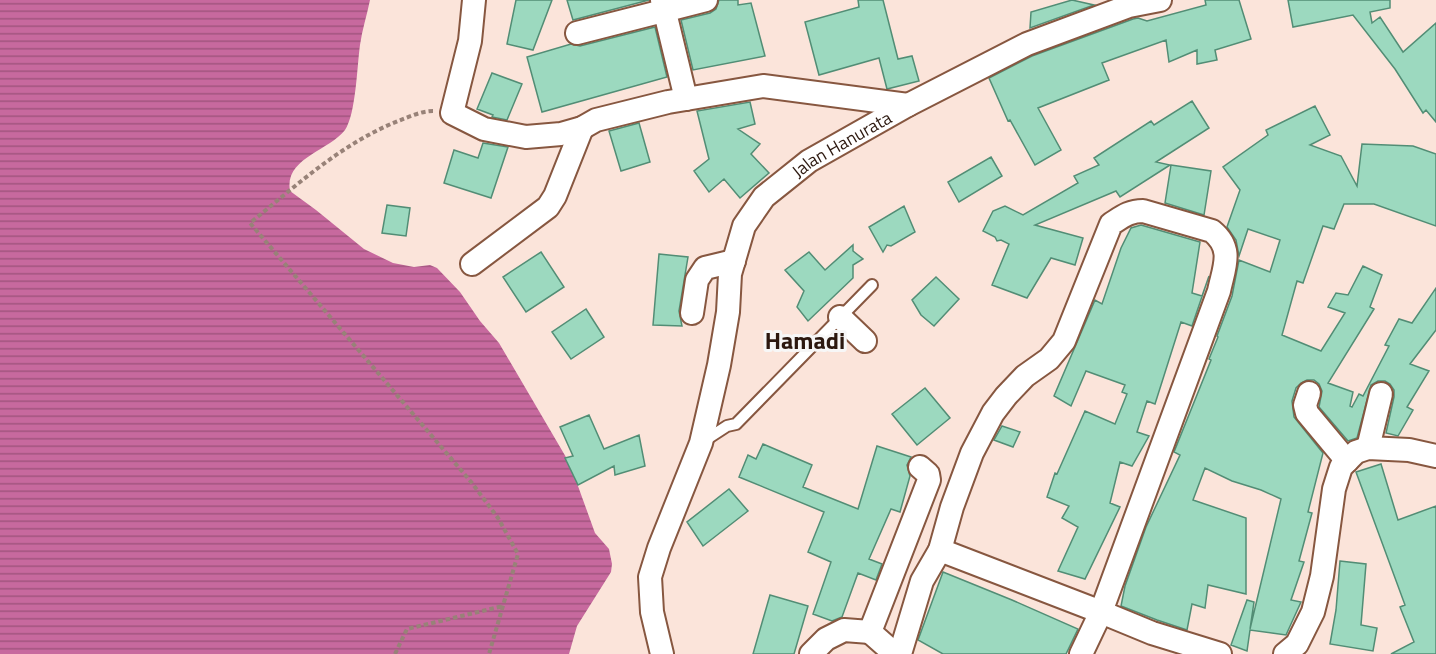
<svg xmlns="http://www.w3.org/2000/svg" width="1436" height="654" viewBox="0 0 1436 654" font-family="'Titillium Web',sans-serif">
  <style>
    .water { fill: url(#water-rules) }
    .building { fill: #9cd9bf; stroke: #528d75; stroke-width: 1.5 }
    .lines { fill: none; stroke-linecap: round; stroke-linejoin: round }
    .service-casing { stroke: #875740; stroke-width: 14 }
    .minor-casing { stroke: #875740; stroke-width: 26 }
    .path { stroke: #988278; stroke-width: 4; stroke-dasharray: 4.5 3; stroke-linecap: butt }
    .service { stroke: #fff; stroke-width: 10 }
    .minor { stroke: #fff; stroke-width: 22 }
    .labels { text-anchor: middle; dominant-baseline: central; stroke-width: 6; stroke-linejoin: round; paint-order: stroke }
    .street-label { font-size: 18px; fill: #2c180f; stroke: #f7f7f7 }
    .district-label { font-size: 24px; font-weight: bold; fill: #2c180f; stroke: #f7f7f7 }
  </style>
  <defs>
    <pattern id="water-rules" width="6" height="5" patternUnits="userSpaceOnUse" patternTransform="scale(1.5)"><rect width="6" height="5" fill="#c7699e"/><path d="M0 2.5h6" fill="none" stroke="#a2557f"/></pattern>
  </defs>
  <rect width="100%" height="100%" fill="#fbe4da"/>
  <path class="water" d="M0,0H370C367,15 362,30 360,45C357,66 356,114 345,130C329,151 284,158 290,191L316,210L364,249L393,263L414,267L430,265L437,268L460,292L480,321L499,343L570,464L595,533L609,549L612,564L611,572L577,626L569,654H0Z"/>
  <path class="building" d="M516,0H552L533,50L507,44Z
    M567,0H649L573,20Z
    M719,0H738V5L751,3L765,56L693,70L681,20L710,13L716,9Z
    M858,0H883L898,59L912,56L919,81L887,89L879,58L819,75L805,22L859,7Z
    M1072,0L1094,5L1030,28L1031,12Z
    M1205,0H1239L1251,39L1215,50L1217,60L1197,64V50L1169,62L1166,40L1102,63L1109,80L1038,108L1061,150L1035,165L1010,120L1008,121L989,78L1032,56L1133,19L1138,18L1147,21L1206,5Z
    M1288,0H1390V8L1370,12L1372,23L1380,17L1403,52L1436,23V122L1426,110L1423,113L1395,69L1353,15L1293,27Z
    M655,27L667,77L542,112L527,57L571,44L580,46Z
    M492,73L522,84L507,120L492,117L493,115L477,109Z
    M1192,101L1209,128L1156,162L1170,165L1120,197L1116,191L1035,225L1083,238L1075,265L1051,258L1027,298L992,285L1009,244L1001,240L997,241L995,237L983,231L993,211L1005,206L1023,215L1078,183L1074,176L1099,165L1094,158L1151,121L1154,125Z
    M750,102L755,124L738,129L760,144L751,154L769,173L740,198L724,179L709,192L694,171L709,159L697,111Z
    M1315,106L1330,135L1310,145L1341,156L1357,186L1362,144L1413,146L1436,154V226L1374,204H1344L1334,229L1323,226L1303,283L1297,281L1282,335L1321,351L1345,313L1328,307L1336,293L1348,295L1363,266L1382,275L1370,307L1374,309L1328,383L1353,392L1350,406L1352,407L1359,394L1363,396L1389,346L1385,345L1399,319L1412,323L1436,288V330L1410,364L1429,371L1407,407L1413,410L1398,436L1386,433L1394,397V390L1390,384L1385,381H1378L1371,385L1357,438L1348,441L1319,407L1322,391L1319,384L1314,380H1307L1301,383L1296,388L1292,401L1294,417L1323,453L1308,512L1312,513L1299,561L1304,562L1291,600L1301,602L1286,635L1250,630L1247,651L1231,645L1247,600L1254,602L1250,629L1281,499L1261,490L1232,481L1205,468L1193,500L1246,518V594L1208,585L1205,608L1192,604L1187,630L1157,620L1121,606L1125,586L1146,527L1180,455L1174,452L1211,360L1209,359L1218,337L1217,336L1232,296L1239,260L1270,272L1280,240L1248,229L1239,256L1236,240L1227,227L1240,190L1223,167L1268,135L1266,130Z
    M639,123L650,162L621,171L609,131Z
    M483,143L508,147L491,198L444,183L454,150L478,158Z
    M991,157L1002,176L959,202L948,182Z
    M1171,165L1211,171L1204,215L1165,203Z
    M387,205L410,208L406,236L382,233Z
    M904,206L915,232L891,246L887,245L883,252L869,227Z
    M1141,225L1200,242L1192,293L1202,296L1209,276L1192,326L1181,322L1155,404L1147,401L1137,432L1149,436L1132,466L1120,462L1110,503L1120,507L1085,579L1058,571L1078,527L1062,518L1069,506L1047,497L1055,473L1057,474L1085,411L1115,424L1127,394L1122,392L1125,385L1086,371L1071,406L1054,396L1095,300L1102,304L1121,248L1131,228Z
    M853,245V251L863,259L853,265V278L808,321L797,307L804,291L785,270L809,252L825,270Z
    M541,252L564,287L526,312L503,277Z
    M659,254L688,257L679,311L682,326L653,325Z
    M936,277L959,299L934,326L921,315L912,300Z
    M586,309L604,337L571,359L552,332Z
    M925,388L950,418L917,445L892,414Z
    M589,415L604,449L639,435L645,466L615,475L614,466L578,485L565,458L573,456L560,427Z
    M1002,426L1020,432L1013,447L994,440Z
    M763,444L812,465L803,487L858,509L877,446L911,457L907,465L910,476L900,512L891,509L869,559L882,564L876,580L858,573L842,617L832,621L813,614L831,562L808,552L824,512L739,477L748,455L756,459Z
    M1381,464L1398,520L1436,506V654H1391L1414,642L1400,607L1405,605L1356,472Z
    M729,489L748,511L703,546L687,522Z
    M1340,561L1366,564L1361,625L1377,628L1373,651L1330,644L1336,610Z
    M943,572L1012,600L1078,629L1066,654H943L918,640Z
    M770,595L808,606L794,654H753Z"/>
  <g class="lines">
    <defs>
      <path id="service" d="M704,441L727,426L736,424L872,285"/>
      <g id="minor">
        <path d="M474,0L470,41L452,113L484,129L526,137L561,134L582,128L596,120L668,102L763,86L908,105"/>
        <path d="M662,0L686,99"/>
        <path d="M577,33L706,0"/>
        <path d="M472,264L548,207L555,196L582,128"/>
        <path d="M692,313L697,280L705,268L734,261"/>
        <path d="M840,317L865,341"/>
        <path d="M1309,393L1305,405L1307,413L1347,461"/>
        <path d="M1368,448L1381,394"/>
        <path d="M940,550L1101,612L1081,654"/>
        <path id="s1" d="M662,654L652,612L650,577L659,548L701,443L719,365L728,312L730,274L744,226L764,197L809,161L908,105L1027,44L1129,6L1160,0"/>
        <path d="M811,654L826,639L844,630L870,632"/>
        <path d="M899,654L887,647L870,632L929,480L928,474L920,467"/>
        <path d="M900,654L922,581L940,550L952,507L972,453L993,413L1006,396L1025,376L1049,359L1064,341L1111,224C1122,217 1129,211 1143,211L1212,231C1234,249 1224,267 1219,291L1101,612L1152,633L1220,654"/>
        <path d="M1285,654L1297,644L1313,612L1322,576L1334,489L1341,467L1356,452L1368,448L1409,450L1436,456"/>
      </g>
    </defs>
    <use href="#service" class="service-casing"/>
    <use href="#minor" class="minor-casing"/>
    <path class="path" d="M433,111C421,111 409,117 398,121C341,144 297,185 250,223L472,483L498,518L518,554L489,654
      M395,654L407,629L503,606"/>
    <use href="#service" class="service"/>
    <use href="#minor" class="minor"/>
  </g>
  <g class="labels">
    <g class="street-label">
      <text stroke="none"><textPath href="#s1" startOffset="573">Jalan Hanurata</textPath></text>
    </g>
    <g class="district-label">
      <text x="805" y="340">Hamadi</text>
    </g>
  </g>
</svg>
